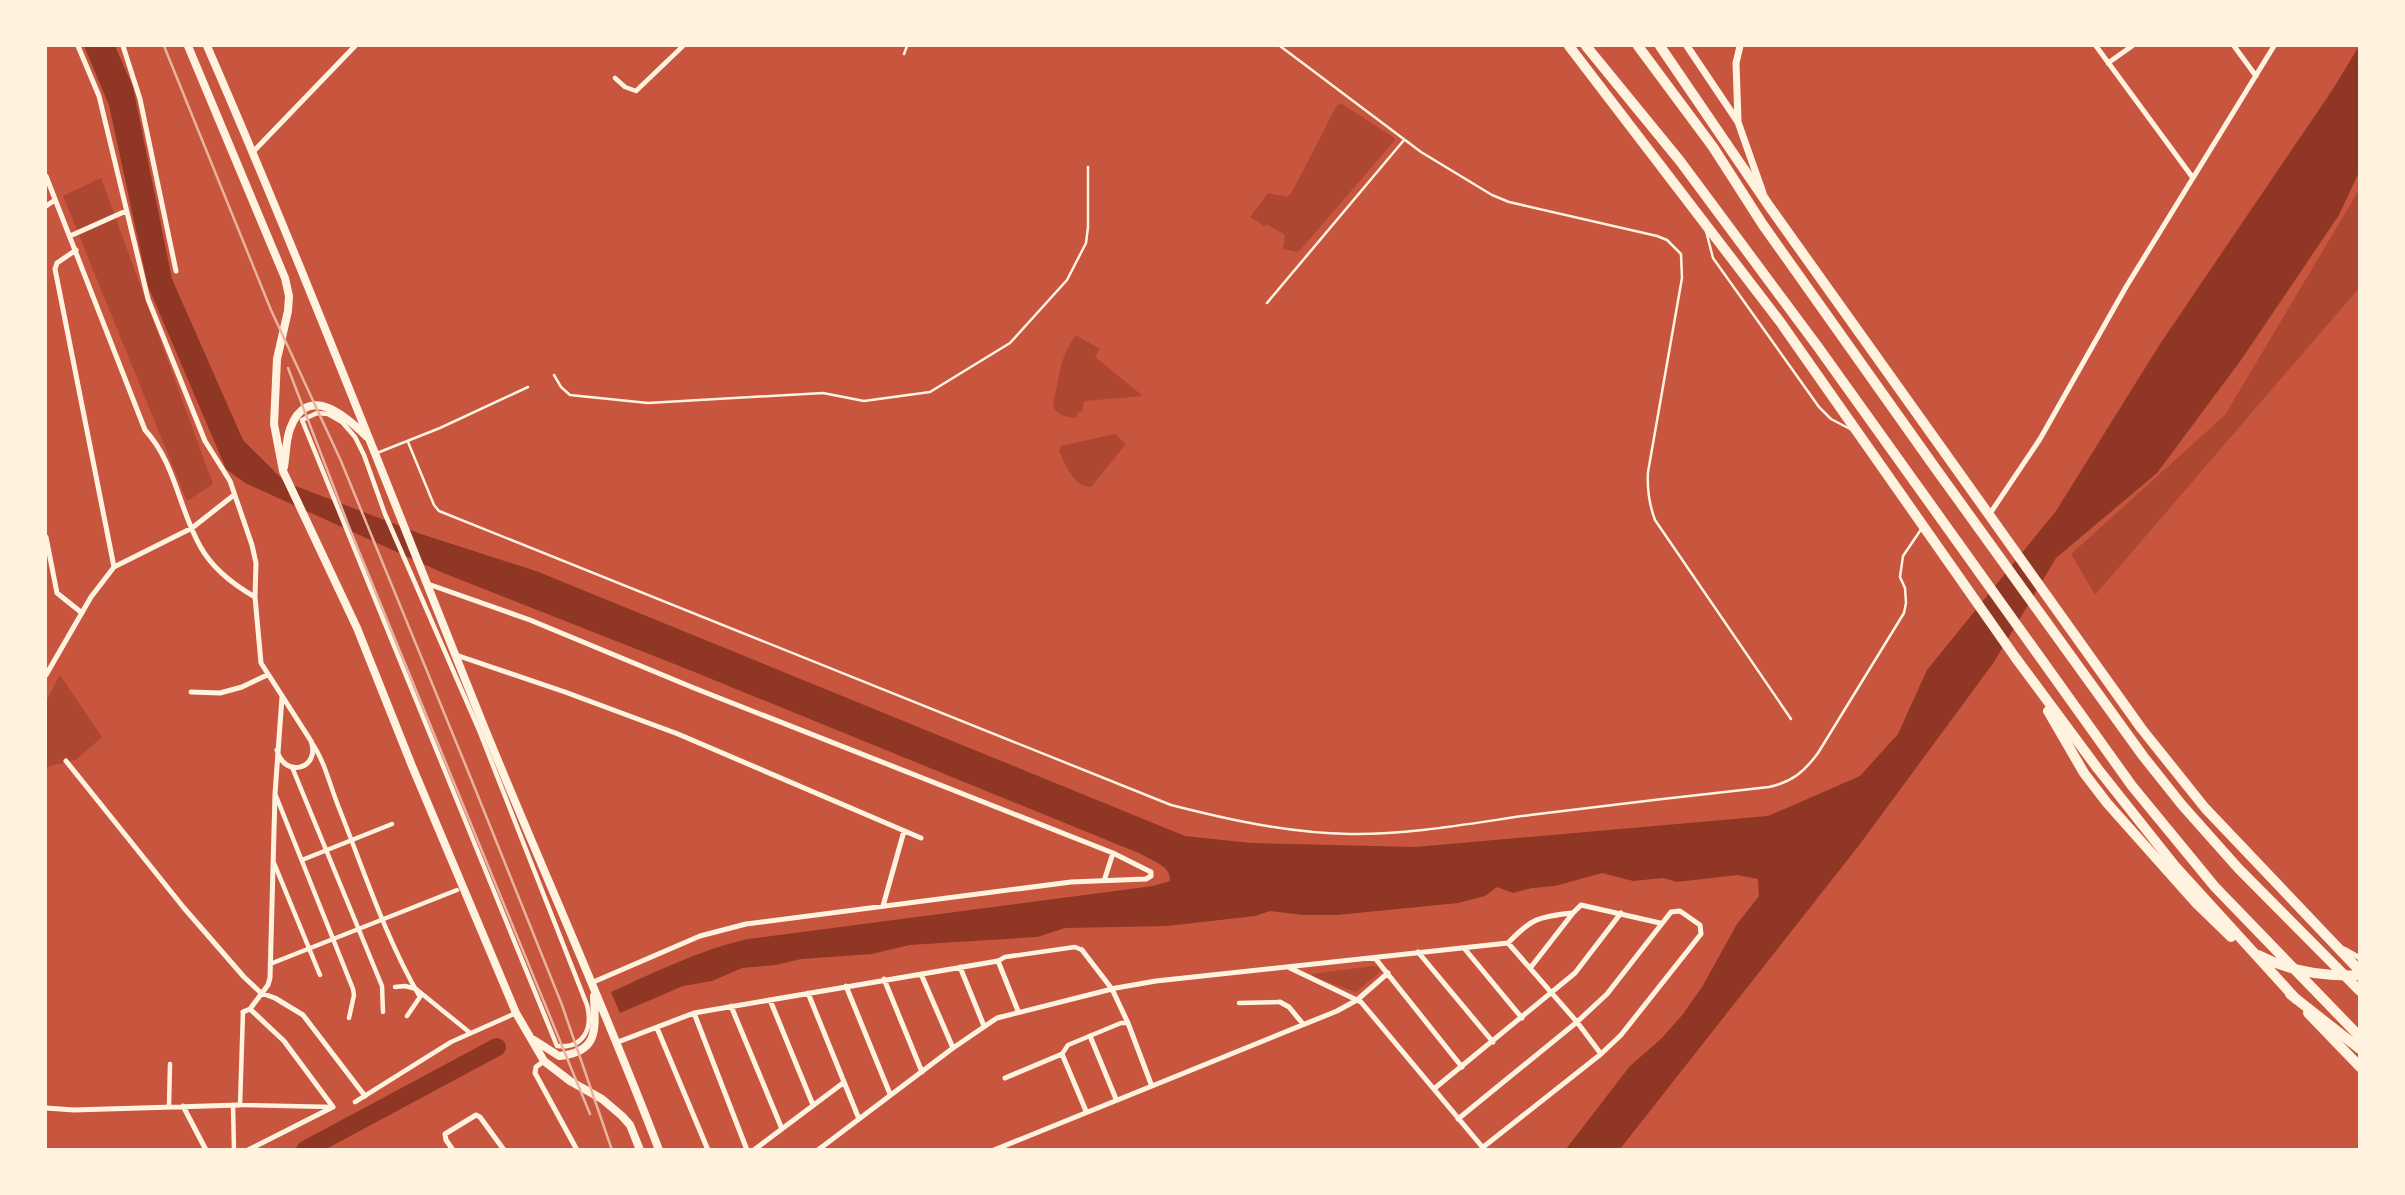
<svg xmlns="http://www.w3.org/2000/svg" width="2405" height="1195" viewBox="0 0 2405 1195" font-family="'Noto Serif',serif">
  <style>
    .green { fill: #ae4732 }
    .water { fill: #8f3625 }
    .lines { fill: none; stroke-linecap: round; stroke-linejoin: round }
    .river { stroke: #8f3625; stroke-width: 18 }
    .service { stroke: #fff3e0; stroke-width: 2.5 }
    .pedestrian { stroke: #fff3e0; stroke-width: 4.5 }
    .minor { stroke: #fff3e0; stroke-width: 5 }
    .tertiary { stroke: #fff3e0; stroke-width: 7 }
    .secondary { stroke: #fff3e0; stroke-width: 8 }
    .trunk { stroke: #fff3e0; stroke-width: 10 }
    .motorway { stroke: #fff3e0; stroke-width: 10 }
    .rail { stroke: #e9b49f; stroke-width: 2.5 }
  </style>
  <rect width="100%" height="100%" fill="#c8553d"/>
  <path class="green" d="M1342,104L1393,137L1395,140L1301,249L1297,252L1283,249L1285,235L1268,225L1264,226L1250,217L1268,193L1287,197L1291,194L1337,105Z
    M101,178L213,484L187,501L63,196Z
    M2359,190V288L2095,595L2071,554L2225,415Z
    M1076,335L1100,349L1095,357L1143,396L1084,401L1082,411L1078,413L1076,418C1067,417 1058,416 1053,406C1058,383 1060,354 1076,335Z
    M1115,434L1126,444L1091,487C1074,487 1066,466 1059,451L1061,446Z
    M60,675L102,737L76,760L46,767V701Z
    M1373,966L1378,967L1380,972L1356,992L1313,977L1312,974Z"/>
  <path class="water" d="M84,46H115L133,87L172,279L243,440L285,482L421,534L536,571L1185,836L1251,843L1415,847L1768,816L1860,776L1898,734L1927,670L2056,511L2160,344L2333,89L2359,46V172L2339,215L2241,360L2157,473L2056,558L1994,662L1860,844L1620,1149H1566L1630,1066L1662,1038L1683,1014L1702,987L1737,924L1759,896L1758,879L1737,875L1677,882L1663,878L1633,881L1602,873L1555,886L1532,888L1513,893L1497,887L1485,896L1458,903L1337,915H1303L1270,911L1255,916L1167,926L1065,928L1037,937L909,945L872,954L801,959L776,965L742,968L712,981L683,986L620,1013L611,992C656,972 699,950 748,939L1153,886L1170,881C1171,866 1153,861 1141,854L687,669L441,572L245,483L226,469L148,286L109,105Z"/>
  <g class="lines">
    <path class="river" d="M305,1150L497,1047"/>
    <path class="service" d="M1280,46L1421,152L1492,195L1509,202L1657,236L1667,240L1681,254L1682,278L1648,472C1647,489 1649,504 1655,520L1791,719
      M904,54L907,46
      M1706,231L1713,258L1819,407L1831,419L1852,430
      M1267,303L1404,140
      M554,375L561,387L570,395L648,403L823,393L864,401L930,392L1010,343L1067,280L1086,243L1088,227V167
      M408,442L434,505L439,511L1171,805C1230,820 1288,833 1350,834C1408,835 1473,823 1530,815C1610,805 1689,796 1769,787C1792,782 1804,772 1818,753L1904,613L1906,603L1905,588L1900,577L1903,556L1922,528
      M377,453L440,428L528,387"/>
    <path class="pedestrian" d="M615,78L625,87L636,91L683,46
      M317,413L328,414L342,422L355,437L364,455L385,514L479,730L587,1005C593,1028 584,1049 557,1046L302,420Z
      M312,743C325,762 330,786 339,808C364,871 386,939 420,997L407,1016
      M292,767L382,986L383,1012
      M276,796L353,989L354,995L349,1018
      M302,860L392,824
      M274,863L320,975
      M998,961L1005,957L1075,947L1082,950
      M270,964L457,890
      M395,987L405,986L416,989L469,1032
      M1239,1003L1280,1002
      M243,1012L240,1105L332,1107
      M1062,1054L1068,1045L1121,1023H1128
      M355,1102L451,1042L516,1013
      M233,1105L234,1150
      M169,1106L170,1064"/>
    <path class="minor" d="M78,46L99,96L148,299L205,441L230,481L252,545L256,563L255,597L261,663L311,741C321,769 284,779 277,750
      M123,46L140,99L176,271
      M2096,46L2193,178
      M2234,46L2256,76
      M2108,63L2132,46
      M253,152L355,46
      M46,176L145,430C175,462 179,509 200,546C212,568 234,585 255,597
      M46,206L55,200
      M70,236L126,211
      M76,250L57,263L55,269L114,567
      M1989,515L2040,439L2126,287L2274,46
      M46,537L57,593L82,613
      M428,584L530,620L694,688L1113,853L1151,872V876L1146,879L1071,882L746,924L700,936L591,983
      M456,655L565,692L678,734L921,838
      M46,675L91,597L114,567L192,528L234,495
      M191,692L220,693L242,687L267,675
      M66,761L184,908L244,977L261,993L275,998L303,1015L365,1096
      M1104,881L1113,853
      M883,906L904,831
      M1508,943C1532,918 1538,917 1572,913
      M1464,948L1522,1018
      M2344,949L2360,958
      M1082,950L1112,989L1128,1023L1151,1084
      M1418,952L1493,1042
      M1375,958L1462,1067
      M960,967L984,1026
      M1531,967L1573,913L1581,905L1660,923
      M1290,968L1361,1002L1484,1149
      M921,974L953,1048
      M884,979L922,1072
      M846,986L890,1094
      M808,993L859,1119
      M770,1000L813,1105
      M1280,1002L1289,1007L1303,1024
      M731,1006L782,1129
      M250,1009L268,985L270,978L275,794L282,697
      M243,1012L250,1009L284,1041L333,1107L248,1150
      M694,1013L747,1150
      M657,1028L708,1150
      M1090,1036L1116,1099
      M618,1042L694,1013L998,961L1018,1011
      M544,1061L536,1067L535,1073L577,1150
      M1005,1078L1062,1054L1086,1111
      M1435,1088L1575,973L1621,913
      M183,1106L206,1150
      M46,1108L74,1110L240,1105
      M1458,1119L1577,1022L1607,994L1671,912L1680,911L1700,925L1701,934L1697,939L1621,1035L1601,1054L1482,1148
      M453,1150L446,1140L445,1134L476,1115L480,1117L504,1150
      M754,1150L843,1083
      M818,1150L953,1048L997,1018L1116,988L1156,981L1508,943L1577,1022L1601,1054
      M994,1150L1337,1011L1357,1000L1388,973"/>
    <path class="tertiary" d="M1687,46L1738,122L1763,193
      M1738,121L1736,63L1740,46"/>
    <path class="secondary" d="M188,46L285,278L289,296L288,311L277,359L274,424L283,471L357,628L412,766L516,1013L544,1061L570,1081L602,1099L622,1116L630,1125L640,1150
      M207,46C305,271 393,501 485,729C542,869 605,1008 659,1150
      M284,467C286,454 286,440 290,429C307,382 346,416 367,437
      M534,1040L559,1056C600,1052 595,1028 594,996"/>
    <path class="trunk" d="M1569,46L1781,323L2015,657L2098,769L2175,866L2296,999
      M1660,46L1769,206L2141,728L2205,808L2360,971
      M2048,711L2084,773L2107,803L2196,903L2231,937
      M2258,955C2289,971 2325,977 2360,975
      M2308,1013L2360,1067"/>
    <path class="motorway" d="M1586,46L1680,161L1818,347L2132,786L2215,887L2360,1037
      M1638,46L1713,147L1763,225L1936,469L2143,756L2182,805L2238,868L2360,991
      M2290,994L2360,1049"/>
    <path class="rail" d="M164,46L271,310L341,461L472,781L562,1005L612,1150
      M288,368L351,532L590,1114"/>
  </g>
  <rect width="2405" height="1195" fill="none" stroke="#fff3e0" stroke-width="94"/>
</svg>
